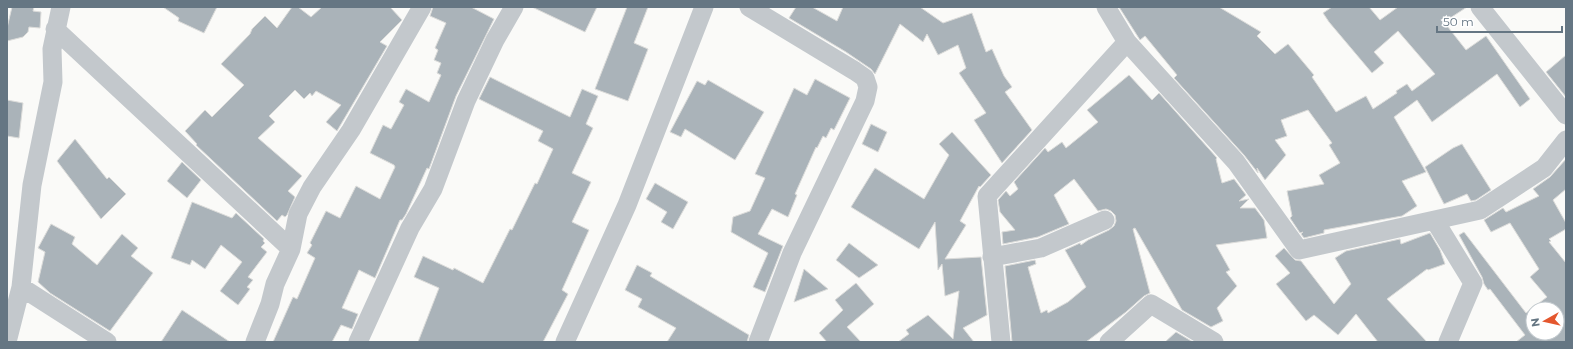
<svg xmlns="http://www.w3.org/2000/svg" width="1573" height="349" viewBox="0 0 1573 349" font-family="Montserrat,sans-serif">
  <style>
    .building { fill: #aab3b9; stroke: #dcdcda; fill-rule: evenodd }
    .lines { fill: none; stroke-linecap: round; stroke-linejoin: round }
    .minor { stroke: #c3c8cc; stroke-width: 19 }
  </style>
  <rect width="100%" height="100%" fill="#fafaf8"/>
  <path class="building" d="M12,7H34L33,11L41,12L40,28L29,27L28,32L23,37L7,41V28Z
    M163,7H217L204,33L178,21L179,18Z
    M292,7H298L311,17L322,7H390L402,20L380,42L387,46L337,131L326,122L341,105L316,91L312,96L310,93L304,99L295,90L269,116L275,122L258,138L302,176L288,191L295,197L287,215L285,217L282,215L277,221L196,145L197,144L185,131L205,110L212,117L244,85L221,64L250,34L252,29L265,16L277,28Z
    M433,7H471L494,19L456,96L429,169L427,168L406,214L402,220H400L375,278L359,270L342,308L358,314L352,329L341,325L332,342H273L293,297L297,299L315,258L307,253L312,245L310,243L326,211L340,218L356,186L380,199L395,167L394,165L370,153L383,125L391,129L404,105L399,102L406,89L429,102L441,75L437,73L441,63L434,60L438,50L435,48L446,23L430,16Z
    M532,7H597L585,32Z
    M627,7H648L634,43L648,49L628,101L595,89Z
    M796,7H812L837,21L843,7H920L943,23L972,13L986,52L992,49L1004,76L1012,87L1005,92L1032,130L1002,163L974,120L986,113L959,73L966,68L958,45L938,55L927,34L923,42L900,24L875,74L871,69L846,52L789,18Z
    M1119,7H1219L1261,32L1257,36L1275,54L1288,44L1314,75L1312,77L1336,112L1366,96L1373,109L1397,93L1396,91L1407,84L1412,91L1435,74L1398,31L1374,52L1384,63L1372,73L1329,22L1323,13L1332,7H1369L1380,20L1398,7H1467L1444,22L1466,50L1486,36L1530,99L1520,107L1497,74L1432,122L1417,100L1394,117L1426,172L1402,181L1417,206L1402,216L1324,230V233L1304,238L1301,234L1303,232L1300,233L1290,218L1292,216L1287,191L1324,184L1319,175L1340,163L1329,145L1332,143L1308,110L1281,120L1287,136L1275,140L1286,155L1265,180L1257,168L1258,173L1244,155L1174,78L1177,75L1145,36L1140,40Z
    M1566,55V97L1546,72Z
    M1129,75L1152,100L1159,93L1217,158L1216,159L1222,183L1234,179L1246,195L1239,201L1249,199L1240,208H1255L1264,220L1267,238L1216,245L1230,270L1226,272L1237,286L1217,308L1223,321L1211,327L1182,310L1135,228L1133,229L1150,293L1144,296L1126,312L1086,342H1012L1005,266L1035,260L1036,264L1028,267L1041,313L1047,310L1048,313L1068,302L1086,287L1065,250L1080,243L1081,245L1088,240L1109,230L1114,226L1116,221L1115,215L1111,211L1106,209L1098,211L1074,179L1054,195L1069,224L1038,237L1003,244L1002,232L1015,230L1000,212L998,200L1006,191L1010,196L1018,189L1014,182L1045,148L1048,152L1062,142L1066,148L1098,122L1087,110Z
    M490,77L570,117L582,89L598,96L586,124L593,128L572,173L591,182L572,222L589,230L562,290L568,294L543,342H418L439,288L414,277L423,256L453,270L454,268L483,283L510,229L512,230L535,183L537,184L553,149L538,141L543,131L479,99Z
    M815,79L850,98L834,130L831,128L826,138L823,136L817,148L816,147L795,194L797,195L788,217L772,209L758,234L783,246L765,292L753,287L768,253L731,232L733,217L750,211L765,178L755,174L794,88L807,95Z
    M708,80L764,112L735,160L685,129L681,137L670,132L697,81L705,85Z
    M7,100L23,103L19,138L7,136Z
    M871,124L887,132L878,152L862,144Z
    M952,132L991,175L980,187L979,186L960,221L966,225L945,259L981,257L987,315L963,328L974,342H898L909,334L906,330L928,315L953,339L959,291L945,296L942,264L938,270L935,222L919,249L851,207L875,168L924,199L949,155L939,144Z
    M75,139L107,179L109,177L126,194L101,219L57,161Z
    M1462,144L1491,190L1476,200L1471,201L1467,194L1444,204L1425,167L1453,148Z
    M1566,159V189L1553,200L1566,223V229L1549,239L1551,241L1549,242L1566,263V342H1516L1525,335L1490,289L1488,290L1484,284L1482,277L1459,235L1464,232L1526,313L1547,297L1530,277L1539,269L1510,223L1491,232L1484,220L1503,208L1506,212L1539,196L1533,189L1550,177ZM1533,309H1557V333H1533Z
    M182,162L201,180L187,198L167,181Z
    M655,183L688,202L673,229L661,222L667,212L646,199Z
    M192,202L232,218L236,213L264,239L263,241L265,243L261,247L267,252L248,277L253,280L247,287L250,289L238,305L220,291L242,262L221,245L205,269L192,260L190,265L171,258Z
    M51,224L75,237L72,244L97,265L122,234L138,248L131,256L153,273L110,331L50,293L38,282L45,252L38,248Z
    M1430,233L1440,250L1445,264L1428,270L1427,269L1387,299L1427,342H1378L1356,314L1338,335L1314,315L1306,321L1276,284L1290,273L1275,256L1284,248L1295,260L1301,261L1334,304L1351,284L1335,258L1346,251L1400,239L1401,244Z
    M849,243L878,265L859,278L836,260Z
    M637,265L652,273L650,276L749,335L747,342H667L676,328L638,307L642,299L625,290Z
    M804,269L828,289L794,302Z
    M856,283L874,304L847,327L861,342H827L819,333L843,310L835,300Z
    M182,310L230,342H161Z
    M1176,332L1193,342H1165Z"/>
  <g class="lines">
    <path class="minor" d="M749,7L855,71L865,78L868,87L865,101L792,253L758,342
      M1106,7L1127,42L1236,162L1299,250L1480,210L1544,168L1566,140
      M1480,7L1566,115
      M55,29L291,249
      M1435,221L1473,283L1448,342
      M992,257L1041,248L1105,220
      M21,287L107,342
      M7,342L21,287L32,185L53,82L52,49L61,7
      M255,342L270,304L275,284L291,249L298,214L312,187L351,130L422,7
      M358,342L410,228L433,189L466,101L495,40L514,7
      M565,342L627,205L704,7
      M1001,342L987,196L1127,42
      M1109,342L1151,304L1214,342"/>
  </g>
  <rect width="1573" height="349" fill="none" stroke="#657683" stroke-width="16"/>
  <g transform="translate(1545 321) rotate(262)"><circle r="19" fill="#ffffff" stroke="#c1c8cd"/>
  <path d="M0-3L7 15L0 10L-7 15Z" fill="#e4572e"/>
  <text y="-6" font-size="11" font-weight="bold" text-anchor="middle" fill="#657683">N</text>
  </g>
  <path d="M1437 26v6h125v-6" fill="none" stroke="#657683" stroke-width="2"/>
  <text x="1443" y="26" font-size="12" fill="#657683" stroke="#ffffff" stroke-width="3" paint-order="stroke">50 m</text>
</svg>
